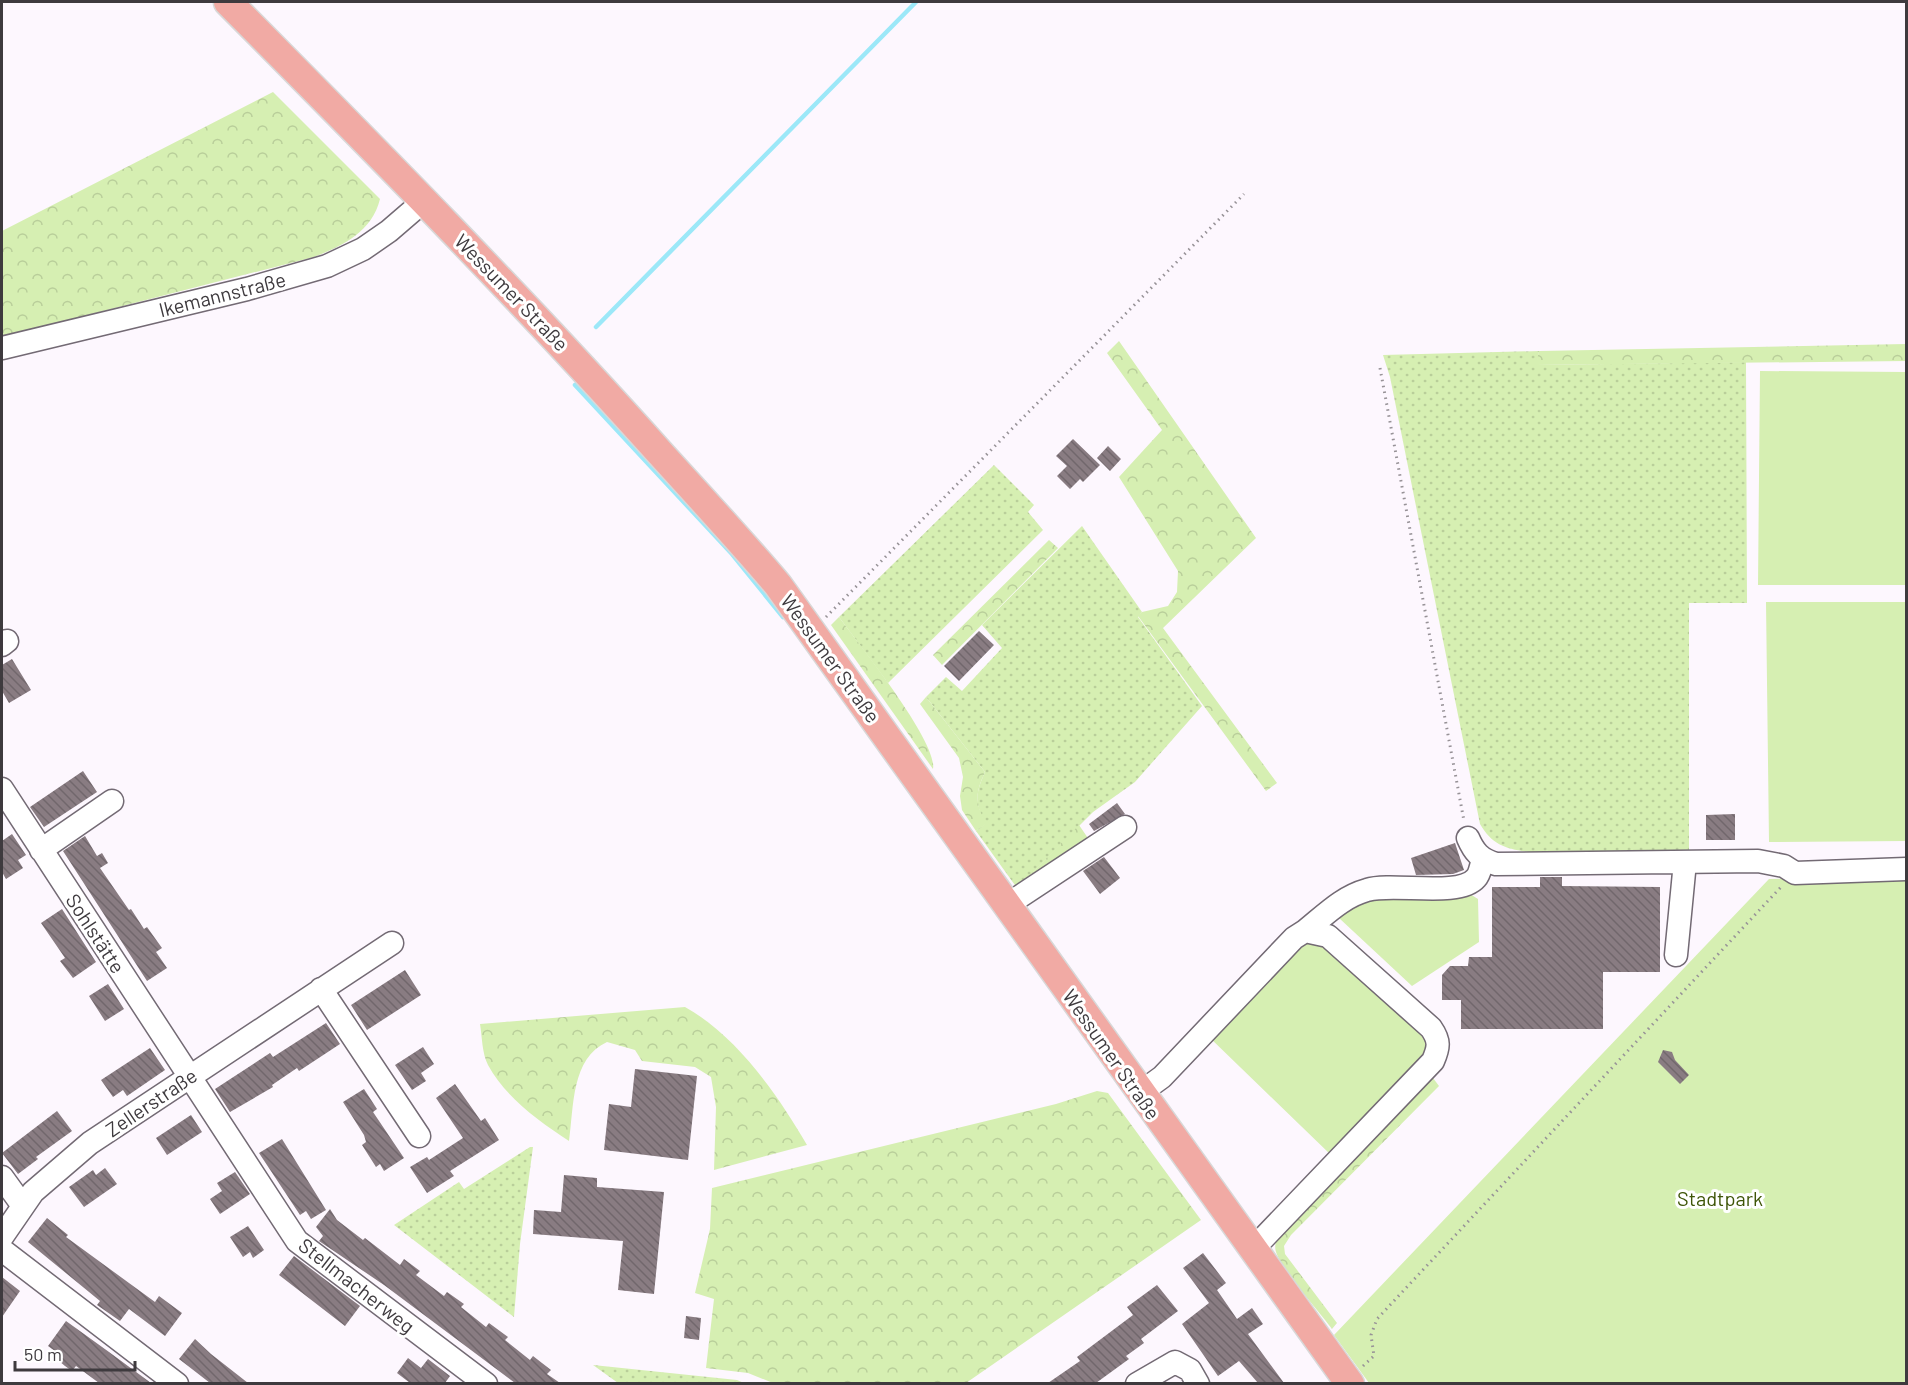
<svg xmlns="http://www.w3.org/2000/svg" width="1908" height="1385" viewBox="0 0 1908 1385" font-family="Barlow,sans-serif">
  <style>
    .grass { fill: url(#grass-dots) }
    .forest { fill: url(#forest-crowns) }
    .green { fill: #d6efb2 }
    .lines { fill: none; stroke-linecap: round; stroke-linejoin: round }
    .stream { stroke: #9ce8f8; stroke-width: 4.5 }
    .building { fill: url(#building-back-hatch) }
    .minor-casing { stroke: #736a74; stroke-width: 25 }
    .major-casing { stroke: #d8d8d8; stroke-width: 31 }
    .path { stroke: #979297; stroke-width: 3; stroke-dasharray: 1.5 4.5; stroke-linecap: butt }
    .minor { stroke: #fff; stroke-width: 22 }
    .major { stroke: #f1aaa4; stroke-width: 28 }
    .labels { text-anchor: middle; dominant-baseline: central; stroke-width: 6; stroke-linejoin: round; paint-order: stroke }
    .street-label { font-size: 20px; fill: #3e3a3e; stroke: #fff }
    .park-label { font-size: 20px; fill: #3e5507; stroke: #fff }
  </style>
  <defs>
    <pattern id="grass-dots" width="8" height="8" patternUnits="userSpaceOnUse" patternTransform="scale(1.5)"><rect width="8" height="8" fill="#d6efb2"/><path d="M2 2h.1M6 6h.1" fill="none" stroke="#b9ce9a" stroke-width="1.8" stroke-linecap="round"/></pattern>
    <pattern id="forest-crowns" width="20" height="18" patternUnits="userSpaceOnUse" patternTransform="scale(1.5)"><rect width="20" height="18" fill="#d6efb2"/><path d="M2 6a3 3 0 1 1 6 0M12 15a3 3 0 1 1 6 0" fill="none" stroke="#b9ce9a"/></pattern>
    <pattern id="building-back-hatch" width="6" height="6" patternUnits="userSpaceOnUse" patternTransform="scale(1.5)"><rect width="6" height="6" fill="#897c82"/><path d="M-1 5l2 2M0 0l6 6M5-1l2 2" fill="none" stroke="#71676c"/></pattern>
  </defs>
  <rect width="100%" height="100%" fill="#fdf7fe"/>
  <path class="grass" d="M1539,351L1537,365L1746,362L1747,603H1689V853L1529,852C1506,849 1492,845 1480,824L1390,377L1383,355Z
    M994,465L1034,505L1028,512L1043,530L888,683L839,617Z
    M1082,526L1142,612L1138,617L1202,706L1135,782L1093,812L1017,888L976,831L985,824C975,802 975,794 985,772L926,697L946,677L962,691L1002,648L982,625Z
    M530,1147H533L520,1244L514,1317L394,1225L459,1182L464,1189Z
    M593,1365L737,1380L744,1383H618Z"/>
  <path class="forest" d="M273,92L380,199C372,232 342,246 314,257L2,337V231Z
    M1119,341L1256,538L1163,628L1277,783L1266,791L1138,616L1142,612L1168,606L1177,592L1178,571L1119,477L1162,430L1107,353Z
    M1906,344V361L1536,365L1539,351Z
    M1049,540L1058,548L942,665L933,655Z
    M839,617C858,643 938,742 933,769L831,625Z
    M926,697L985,772C975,794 975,802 986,824L976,831L962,810L960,796L963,777L959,758L920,704Z
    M1079,825L1092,844L1017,888Z
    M685,1007C736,1035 778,1095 807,1145L714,1170L716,1107L711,1077L695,1067L642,1061L635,1050L607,1042C571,1058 574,1107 569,1141C539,1121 506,1098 488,1065C482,1054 482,1036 480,1024Z
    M1433,1078L1439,1086L1291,1235L1284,1246L1285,1254L1337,1323L1332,1329C1319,1311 1282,1270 1276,1252C1274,1246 1276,1239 1279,1234Z
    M1097,1091L1108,1093L1201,1220L966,1383H773L748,1373L706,1368L714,1299L695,1293L710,1229L712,1188L1056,1104Z"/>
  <path class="green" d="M1760,371L1906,372V585H1758Z
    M1766,602H1906V841L1769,842Z
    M1906,877V1383H1369L1334,1335L1769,879Z
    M1470,894L1478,899L1479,942L1412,986L1339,918L1341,912L1381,896Z
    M1319,939L1422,1032L1429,1050L1332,1156L1208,1036L1297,944Z"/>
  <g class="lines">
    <path class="stream" d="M596,327L916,2
      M575,385L732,554L783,617"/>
  </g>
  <path class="building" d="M1073,439L1100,465L1083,482L1080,479L1070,489L1057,476L1067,466L1056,456Z
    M1108,446L1121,459L1110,471L1097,458Z
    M979,631L994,645L959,681L944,666Z
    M12,659L31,690L9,703L2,691V665Z
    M83,771L97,792L44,827L30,807Z
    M1117,803L1125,814L1094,831L1089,824Z
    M1735,814V840H1706V815Z
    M12,834L26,855L18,860L23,868L6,879L2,872V841Z
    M85,836L97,856L102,853L108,863L100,868L129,910L131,909L144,929L147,927L162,948L156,952L167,968L147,981L63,851Z
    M1455,843L1464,870L1453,874L1416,875L1411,858Z
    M1104,857L1120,878L1100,894L1083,871Z
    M1540,877H1562V886L1660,887V972H1603V1029H1461V1000H1442V975L1450,966H1468L1469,957H1492V887H1540Z
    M62,909L96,962L73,978L60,961L65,958L41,923Z
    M405,970L421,995L367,1030L351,1005Z
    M108,984L124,1009L105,1021L89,996Z
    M326,1023L340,1044L299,1071L297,1068L272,1085L273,1087L230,1112L215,1089L270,1053L273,1057Z
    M423,1047L434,1064L421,1073L426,1081L412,1090L395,1065Z
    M150,1048L165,1070L127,1096L123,1090L113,1097L101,1080Z
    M1663,1050L1672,1052L1675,1060L1689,1075L1680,1084L1658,1062Z
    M635,1069L697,1076L688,1160L604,1150L609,1104L631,1107Z
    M455,1084L481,1121L485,1118L499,1140L450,1171L454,1176L427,1193L410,1167L427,1157L429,1160L463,1138L436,1098Z
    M364,1089L377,1109L373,1112L404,1158L384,1171L380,1164L376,1167L362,1145L366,1142L364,1135L343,1102Z
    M57,1111L72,1131L36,1157L38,1159L18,1174L2,1153Z
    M191,1115L202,1132L167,1155L156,1138Z
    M282,1139L326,1210L311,1219L306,1211L300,1215L259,1153Z
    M105,1168L117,1184L84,1207L69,1187L93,1170L96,1175Z
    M235,1172L250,1194L220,1214L210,1199L222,1191L217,1183Z
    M564,1175L597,1178V1187L664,1192L654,1294L618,1290L623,1241L533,1234L534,1210L561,1212Z
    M330,1209L337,1220L363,1240L365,1238L400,1265L404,1259L420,1271L416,1275L444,1296L447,1292L464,1304L461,1307L486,1327L489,1323L508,1337L505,1340L530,1360L533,1356L551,1370L547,1374L560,1383H515L384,1285L319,1241L323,1236L316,1227Z
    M47,1218L68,1235L66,1237L155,1302L159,1296L182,1313L165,1336L129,1309L120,1321L97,1305L100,1301L28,1242Z
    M248,1226L264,1250L253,1258L250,1252L243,1257L230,1237Z
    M1203,1253L1226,1283L1217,1290L1237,1319L1252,1308L1263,1324L1248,1334L1284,1383H1258L1239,1361L1218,1376L1182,1324L1209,1303L1183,1268Z
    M294,1256L360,1306L345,1326L279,1275Z
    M2,1277L20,1291L2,1317Z
    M1157,1285L1178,1311L1141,1339L1144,1343L1126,1356L1129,1359L1096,1383H1048L1080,1361L1077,1357L1133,1315L1127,1307Z
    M686,1316L701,1318L699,1340L684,1338Z
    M66,1321L109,1352L151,1383H99L76,1366L72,1371L65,1366L59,1361L63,1357L48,1346Z
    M195,1339L211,1354L248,1383H210L179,1359Z
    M408,1358L421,1368L428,1359L450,1376L445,1383H410L397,1373Z"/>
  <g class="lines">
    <defs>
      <path id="minor" d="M2,348L247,289L327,266L363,249L389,231L425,200
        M2,645L7,641
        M2,789L297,1241L486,1384
        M1468,838C1474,852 1480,859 1496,864L1758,861L1784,866L1795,873L1906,869
        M41,850L112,801
        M1007,905L1125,827
        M1305,931C1325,915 1342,897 1367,890C1393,882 1459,898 1476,878C1480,874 1481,865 1483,860
        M1676,955L1685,862
        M321,989L419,1136
        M1140,1093L1162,1077L1294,938L1305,931L1328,936L1431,1028C1440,1041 1439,1047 1433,1061L1253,1249
        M2,1177L23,1206
        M2,1237L33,1192L90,1143L392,943
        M2,1250L177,1384
        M1137,1384L1175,1362L1190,1370L1198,1384"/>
      <path id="major" d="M228,2C375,150 521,298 660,453C700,497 740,540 778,585L1350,1384"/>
    </defs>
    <use href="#minor" class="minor-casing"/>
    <use href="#major" class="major-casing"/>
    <path class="path" d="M1380,368L1464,821
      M826,617L1244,194
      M1363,1366L1374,1356L1371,1335L1377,1319L1781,887"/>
    <use href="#minor" class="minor"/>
    <use href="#major" class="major"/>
  </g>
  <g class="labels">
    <g class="street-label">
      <text transform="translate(512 292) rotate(46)">Wessumer Straße</text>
      <text transform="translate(222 294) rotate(-14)">Ikemannstraße</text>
      <text transform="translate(831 658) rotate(54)">Wessumer Straße</text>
      <text transform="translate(96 933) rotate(57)">Sohlstätte</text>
      <text transform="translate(1112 1054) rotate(55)">Wessumer Straße</text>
      <text transform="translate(151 1102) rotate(-34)">Zellerstraße</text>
      <text transform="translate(357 1285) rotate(38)">Stellmacherweg</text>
    </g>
    <g class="park-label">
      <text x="1720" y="1198">Stadtpark</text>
    </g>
  </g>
  <rect width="1908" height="1385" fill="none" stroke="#3e3a3e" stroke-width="6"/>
  <path d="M15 1361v9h120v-9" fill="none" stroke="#3e3a3e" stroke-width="3"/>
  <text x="24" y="1361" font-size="18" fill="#3e3a3e" stroke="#ffffff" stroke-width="4.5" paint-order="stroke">50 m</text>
</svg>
